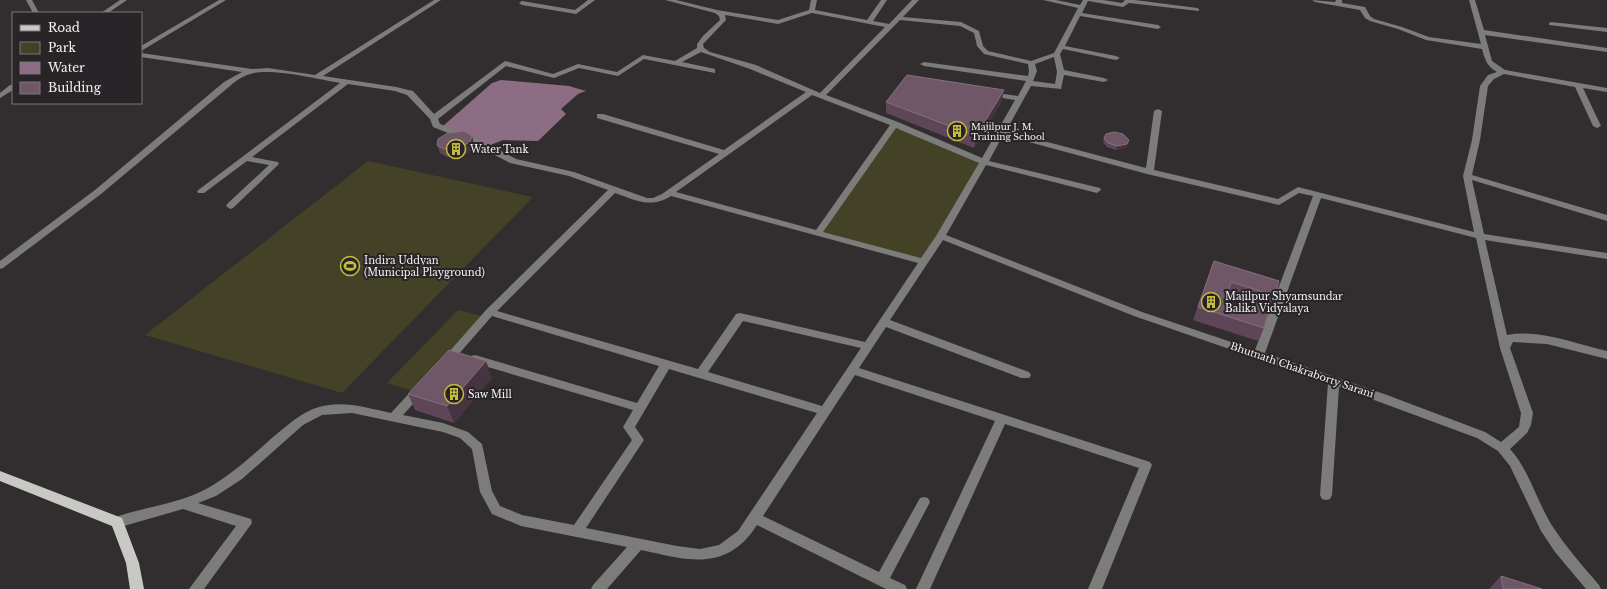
<svg xmlns="http://www.w3.org/2000/svg" width="1607" height="589" viewBox="0 0 1607 589" font-family="'Libre Baskerville',serif">
  <style>
    .green { fill: #434126 }
    .water { fill: #8d6d83 }
    .lines { fill: none; stroke-linecap: round; stroke-linejoin: round }
    .minor { fill: #7c7c7a; fill-rule: evenodd }
    .major { fill: #c8c8c4; fill-rule: evenodd }
    .wall { fill: #5f4558; fill-rule: evenodd }
    .shaded-wall { fill: #463441 }
    .building { fill: #6f5768; stroke: #84707e }
    .labels { text-anchor: middle; dominant-baseline: central; stroke-width: 4; stroke-linejoin: round; paint-order: stroke }
    .far-poi-label { font-size: 9px; fill: #f4f1f3; stroke: #282427; text-anchor: start }
    .poi-label { font-size: 10px; fill: #f4f1f3; stroke: #282427; text-anchor: start }
    .street-label { font-size: 10px; fill: #f4f1f3; stroke: #282427 }
  </style>
  <rect width="100%" height="100%" fill="#322e30"/>
  <path class="green" d="M895,124L984,162L924,262L818,233Z
    M368,161L533,197L342,393L145,335Z
    M458,310L486,317L416,392L387,383Z"/>
  <path class="water" d="M501,80L569,86L586,91L578,94L561,109L566,114L538,141L503,140L488,146L443,126L492,83Z"/>
  <g class="lines">
    <path class="minor" d="M26,0H32L39,13H33Z
      M120,0H127L108,13H101Z
      M219,0H226L141,51V46Z
      M434,0H441L323,76L396,87L413,91L434,114L505,61L553,74L578,64L617,72L643,55L675,61L697,48V44L703,36L720,20L719,16L715,13L665,0H676L717,10L778,20L809,10L811,0H817L815,10L867,20L881,0H887L873,21L889,24L912,0H919L903,17L961,22L979,31L983,46L988,51L1031,61L1054,53L1078,8L1043,0H1056L1080,5L1083,0H1103L1122,3L1125,0H1135L1197,8L1199,9V11L1129,3L1123,7L1088,1L1082,13L1158,25L1161,27L1158,29L1080,16L1065,46L1116,56L1120,58L1116,60L1063,49L1060,54L1064,70L1104,78L1108,80L1104,82L1064,75L1061,89L1031,86L1006,131L1146,168L1154,111L1158,109L1162,111L1154,170L1278,199L1298,187L1474,232L1463,176L1472,140L1480,86L1488,75L1497,72C1487,66 1485,60 1482,49L1426,40L1398,29L1370,21L1365,18L1360,10L1315,2L1312,0L1335,2L1336,0H1342V3L1365,7L1370,16L1374,19L1402,27L1429,37L1481,44L1469,0H1475L1484,30L1607,48V52L1485,35L1492,61L1505,70L1607,88V92L1583,88L1601,126L1597,128L1593,126L1575,87L1504,74L1494,79L1488,86L1480,140L1472,175L1607,215V221L1472,180L1484,234L1607,253V259L1485,240L1507,335C1540,329 1575,344 1607,351V359L1547,344L1513,342L1510,348L1533,413L1531,425L1527,433L1510,449C1529,470 1536,499 1551,524C1565,546 1582,565 1599,585L1601,589H1586L1555,552L1541,531L1510,466L1498,451L1477,438L1339,387L1332,495L1330,499L1326,500L1322,499L1320,495L1328,383L1134,316L943,240L890,320L1029,372L1031,375L1029,378H1021L886,327L859,368L1150,462L1152,465L1102,589H1088L1139,468L1005,424L930,589H916L995,421L855,375L763,516L879,572L920,498L924,497L928,498L930,502L890,578L905,585L907,589H886L757,525C726,573 688,560 641,550L607,589H591L593,585L627,547L521,526L492,514L480,492L472,449L460,438L443,432L352,413L322,415L303,425L242,479L216,496L198,503L251,519L252,523L204,589H189L236,526L183,509L117,528L112,526L111,522L112,518C144,507 179,504 208,488C232,474 253,455 273,437C287,426 301,412 319,407C343,400 367,408 391,413L415,387L419,386L423,387L425,390L423,393L403,415L443,423L468,432L482,444L492,491L500,506L522,515L574,525L632,440L623,427L633,410L471,362L470,359L471,356L475,355L637,403L659,366L492,316L450,364H442L441,361L486,310L608,190L569,176L510,163L468,141L433,127L430,119L407,95L395,91L348,84L252,157L278,162L279,164L233,208L230,209L226,206L227,204L269,165L247,161L204,193H198L197,191L340,83C317,79 276,69 254,73C244,75 237,80 230,86L101,194L3,268L0,269V261L95,190L224,82L242,72L141,57V53L252,69L268,68L315,75ZM812,13L885,27L820,93L756,65L710,52L704,48L703,44L726,20L725,15L778,24ZM900,20L960,26L974,33L977,46L984,54L1028,64L1029,71L1028,76L924,62L920,64L924,66L1026,81L1018,96L990,92L986,94L990,96L1015,100L982,158L898,122L826,95ZM701,52L750,69L806,92L724,150L603,114H597V118L719,154L662,194L653,198H647L574,172L516,159L474,137L440,124L438,119L506,66L554,78L579,68L618,76L644,59L715,73V69L682,62ZM1054,57L1057,72L1055,84L1033,81L1037,71L1035,64ZM812,95L890,125L816,230L676,192ZM896,128L979,163L936,236L921,258L823,232ZM1003,135L1147,174L1279,205L1299,193L1313,196L1255,350L1142,312L946,235L986,165L1097,193L1101,190L1100,188L989,161ZM615,193C635,200 651,209 671,196L918,263L865,342L740,313L736,314L698,369L497,311ZM1321,198L1476,238L1500,348L1521,413L1519,427L1501,442L1485,432L1387,395L1265,353ZM743,321L861,348L822,406L708,372ZM669,369L817,413L738,531L719,545L700,549L677,546L586,528L644,440L635,427Z
      M588,0H595L576,14L522,5L519,3L522,1L575,10Z
      M1551,22L1607,28V32L1549,25V23Z
      M10,85H13V90L0,98V93Z"/>
    <path class="major" d="M0,471L122,518L139,563L144,589H130L126,563L112,526L0,481Z"/>
  </g>
  <path class="wall" d="M1002,101L974,148L886,113V102Z
    M1104,138L1129,140L1126,148L1116,150L1107,147L1103,142Z
    M474,144L472,150L462,156L447,157L440,153L437,145Z
    M1214,261L1275,296L1271,304L1264,328L1258,341L1193,320ZM1227,295L1250,303L1247,310L1225,302Z
    M492,378L454,423L415,410L408,394Z
    M1501,576L1542,589H1489Z"/>
  <path class="shaded-wall" d="M1004,90L1002,101L974,148L976,136Z
    M472,136L474,144L472,150L462,156L459,148Z
    M1129,140L1126,148L1116,150L1117,146Z
    M486,361L492,378L454,423L447,406Z"/>
  <path class="building" d="M907,75L1004,90L976,136L886,102Z
    M464,131L472,136L470,142L459,148L444,149L437,145L438,139L448,133Z
    M1114,132L1123,134L1129,140L1127,144L1117,146L1108,143L1104,138L1106,134Z
    M1214,261L1279,281L1275,296L1231,282L1225,302L1249,310L1253,296L1271,302L1264,328L1198,307Z
    M449,350L486,361L447,406L408,394Z
    M1501,576L1542,589H1503Z"/>
  <defs>
    <symbol id="building-ring" viewBox="-11 -11 22 22"><circle r="9.5" fill="#282427" stroke="#c4bc3e" stroke-width="1.5"/><path d="M-4-6H4V6H1V3H-1V6H-4ZM-2.5-4.3h1.7v1.8h-1.7ZM.8-4.3h1.7v1.8H.8ZM-2.5-1h1.7V.8h-1.7ZM.8-1h1.7V.8H.8Z" fill="#c4bc3e"/></symbol>
    <symbol id="stadium-ring" viewBox="-11 -11 22 22"><circle r="9.5" fill="#282427" stroke="#c4bc3e" stroke-width="1.5"/><path d="M0-5a6.5 5 0 1 0 0 10a6.5 5 0 1 0 0-10ZM-3.5-1.8h7v3.6h-7Z" fill="#c4bc3e"/></symbol>
  </defs>
  <g fill-rule="evenodd">
    <use href="#building-ring" x="946" y="120" width="22" height="22"/>
    <use href="#building-ring" x="445" y="138" width="22" height="22"/>
    <use href="#stadium-ring" x="339" y="255" width="22" height="22"/>
    <use href="#building-ring" x="1200" y="291" width="22" height="22"/>
    <use href="#building-ring" x="443" y="383" width="22" height="22"/>
  </g>
  <g class="labels">
    <g class="far-poi-label">
      <text x="971" y="126">Majilpur J. M.<tspan x="971" dy="10">Training School</tspan></text>
    </g>
    <g class="poi-label">
      <text x="470" y="149">Water Tank</text>
      <text x="364" y="260">Indira Uddyan<tspan x="364" dy="12">(Municipal Playground)</tspan></text>
      <text x="1225" y="296">Majilpur Shyamsundar<tspan x="1225" dy="12">Balika Vidyalaya</tspan></text>
      <text x="468" y="394">Saw Mill</text>
    </g>
    <g class="street-label">
      <text transform="translate(1302 370) rotate(19)">Bhutnath Chakraborty Sarani</text>
    </g>
  </g>
  <rect x="12" y="12" width="130" height="92" fill="#282427" stroke="#7a7679"/>
  <rect x="20" y="25" width="20" height="6" fill="#c8c8c4" stroke="#7a7679"/>
  <text x="48" y="32" font-size="12" fill="#f4f1f3">Road</text>
  <rect x="20" y="42" width="20" height="12" fill="#434126" stroke="#7a7679"/>
  <text x="48" y="52" font-size="12" fill="#f4f1f3">Park</text>
  <rect x="20" y="62" width="20" height="12" fill="#8d6d83" stroke="#7a7679"/>
  <text x="48" y="72" font-size="12" fill="#f4f1f3">Water</text>
  <rect x="20" y="82" width="20" height="12" fill="#6f5768" stroke="#7a7679"/>
  <text x="48" y="92" font-size="12" fill="#f4f1f3">Building</text>
</svg>
